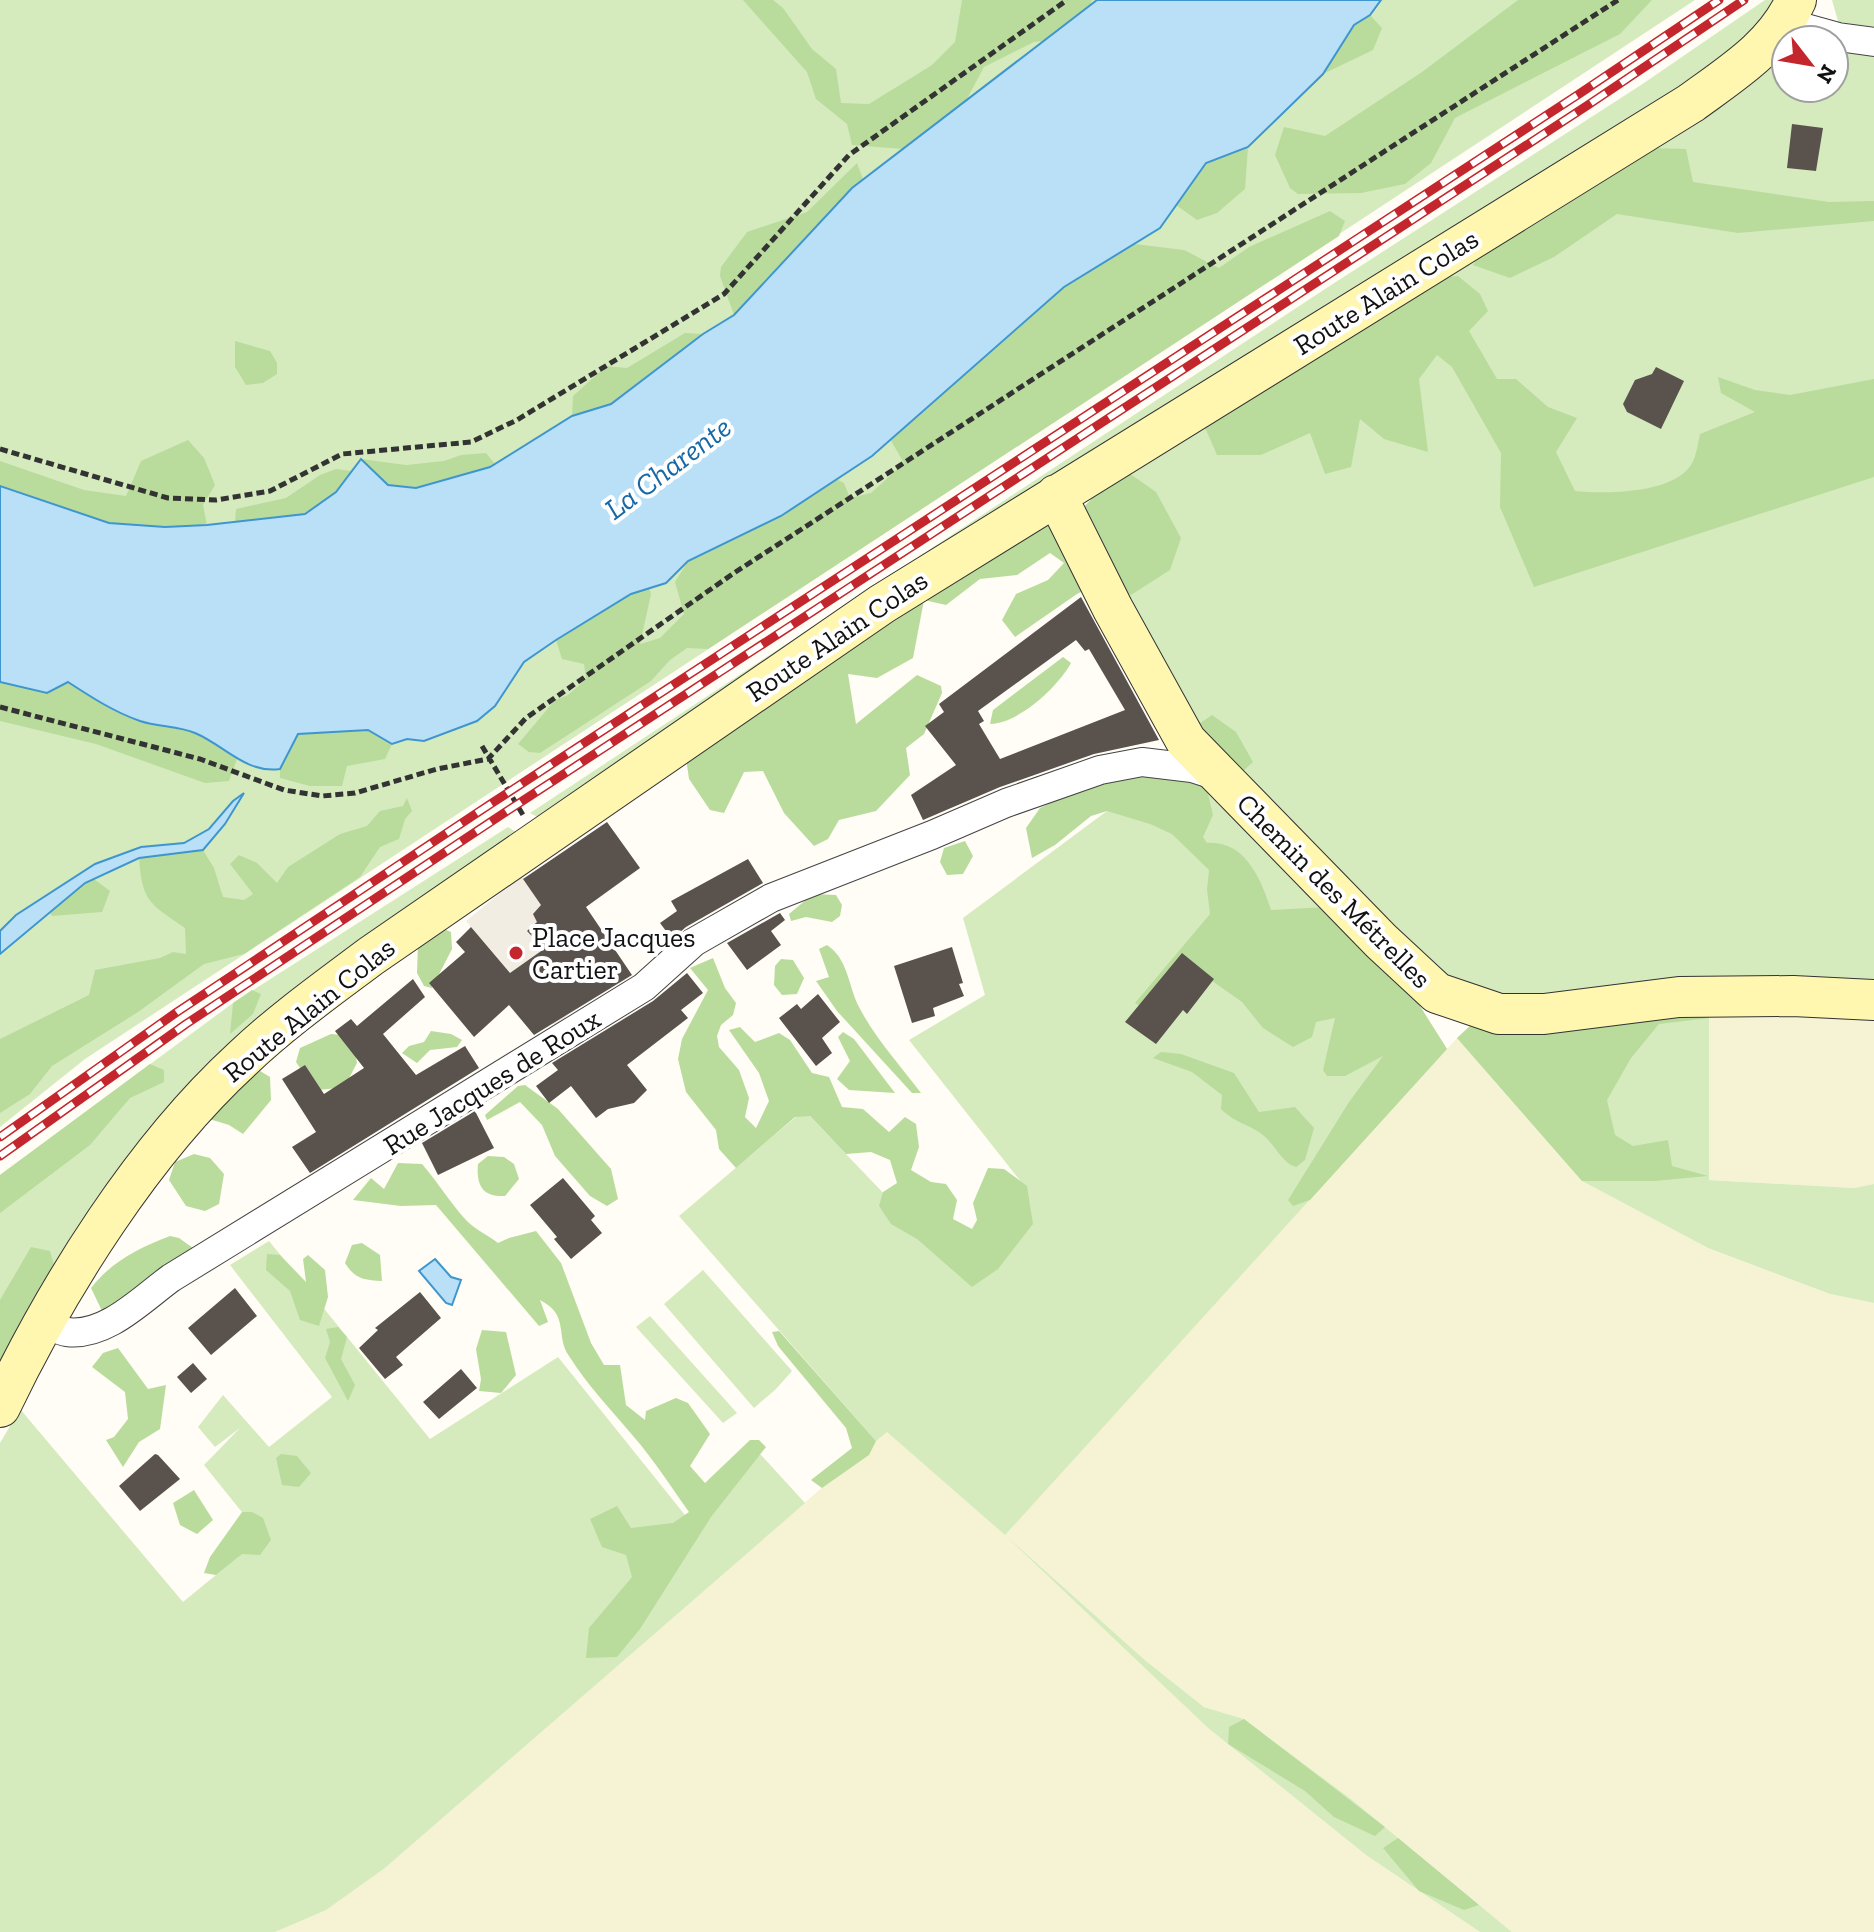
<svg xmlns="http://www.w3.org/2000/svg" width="1874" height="1932" viewBox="0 0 1874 1932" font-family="'Zilla Slab',serif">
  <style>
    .farmland { fill: #f6f3d4 }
    .green { fill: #d5ebbd }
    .forest { fill: #b9dc9c }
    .plaza { fill: #f1ede2 }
    .water { fill: #b9e0f7; stroke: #3f96cf; stroke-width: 2 }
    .building { fill: #5a524d; fill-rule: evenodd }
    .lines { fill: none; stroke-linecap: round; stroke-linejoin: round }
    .street-casing { stroke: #444; stroke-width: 30 }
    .secondary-casing { stroke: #333; stroke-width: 42 }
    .path { stroke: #333; stroke-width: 5; stroke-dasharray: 8 4; stroke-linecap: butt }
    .street { stroke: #fff; stroke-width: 28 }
    .secondary { stroke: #fff6b0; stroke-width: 40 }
    .rail-casing { stroke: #c4262e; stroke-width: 9 }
    .rail { stroke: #fff; stroke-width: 6; stroke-dasharray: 18; stroke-linecap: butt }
    .poi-dot { fill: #c4262e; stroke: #fff; stroke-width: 3 }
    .labels { text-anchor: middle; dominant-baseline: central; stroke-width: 8; stroke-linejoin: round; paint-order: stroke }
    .street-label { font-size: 28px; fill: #111; stroke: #fff }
    .poi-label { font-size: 28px; fill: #111; stroke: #fff; text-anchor: start }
    .water-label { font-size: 30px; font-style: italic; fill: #1768a6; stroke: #fff }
  </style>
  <rect width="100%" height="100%" fill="#fffdf5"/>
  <path class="farmland" d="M1709,1007L1874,1013V1184L1854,1188L1709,1180Z
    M1457,1038L1582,1181L1708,1248L1830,1294L1874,1303V1932H1512L1351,1799L1244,1719L1204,1707L1146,1661L1034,1561L1208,1728L1366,1855L1480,1932H275L326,1909L385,1868L887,1431L1005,1534Z"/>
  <path class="green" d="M0,0H1695L85,1059L0,1127Z
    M1765,0H1778L1754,35L1684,90L541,819L530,813L1325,289L1641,85Z
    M1832,0H1874V984L1546,1004L1463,993L1224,768L1076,515L1107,483L1744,90L1786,57V88H1834V49H1846Z
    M1103,783L1219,792L1418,1003L1447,1049L1005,1535L1146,1661L1204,1707L1244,1719L1351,1799L1512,1932H1480L1366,1855L1208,1728L1005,1535L887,1432L876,1441L679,1216L804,1110L972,1286L1022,1183L909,1040L985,995L963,918L1107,811Z
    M508,827L516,832L249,1036L0,1376V1175L233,1003Z
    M1709,1007V1180L1854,1188L1874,1184V1303L1830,1294L1708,1248L1582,1181L1457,1038L1470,1026L1543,1024Z
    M269,1241L430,1439L558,1357L689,1520L752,1445L805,1503L385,1868L326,1910L275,1932H0V1443L20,1409L183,1602L262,1537L204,1465L240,1428L215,1447L198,1427L223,1395L269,1447L332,1397L230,1265Z
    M703,1270L792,1371L776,1389L754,1408L664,1304Z
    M650,1316L737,1413L723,1423L636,1327Z"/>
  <path class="forest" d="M743,0H773L783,8L812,49L836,69L841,103L869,104L932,65L955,42L962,0H1092L1090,6L1043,41L1034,42L984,67L967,99L903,149L852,145L847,124L816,99L807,72Z
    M1518,0H1652L1620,34L1455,118L1431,163L1405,184L1361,193L1298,194L1290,188L1275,155L1284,127L1325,136L1422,72Z
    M1370,15L1382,28L1373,50L1323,74L1354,25Z
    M1248,147L1245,189L1217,213L1197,220L1176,205L1206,163Z
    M1649,148L1686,149L1693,182L1829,202L1874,201V221L1738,233L1617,214L1554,257L1510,278L1473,265L1484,249Z
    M857,163L863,179L851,188L734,315L720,276L721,267L747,232L807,212Z
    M1330,211L1345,221L1339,236L708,649L687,648L670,660L651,681L540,753L529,752L518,744L555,700L568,695L586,679L584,664L562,659L556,640L631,594L649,587L651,594L640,644L660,638L684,614L675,582L688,561L781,516L836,479L844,483L850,498L871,493L904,463L890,439L1064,287L1135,244L1184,250L1219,268L1249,247Z
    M1458,276L1480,294L1488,311L1469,331L1497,379H1516L1548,407L1577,418L1556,452L1575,491C1606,494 1672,494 1691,465C1696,458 1698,443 1700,434L1755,412L1721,393L1718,377L1755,390L1790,395L1874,379V477L1534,587L1500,507L1501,453L1452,367L1437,355L1419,379L1428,452L1384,439L1360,419L1351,467L1325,474L1310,433L1261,455H1217L1203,423L1439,277Z
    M685,333L703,334L611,404L572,416L573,396L606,366L627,368Z
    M235,341L270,351L277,363V374L263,383L246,385L235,367Z
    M188,440L204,458L215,485L203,505L207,525L165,527L109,523L0,486V461L84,490L126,496L141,461Z
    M486,453L495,464L490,467L416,488L388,485L361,459L406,465L444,461L461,455Z
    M336,469L352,471L336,492L305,514L235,522L236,509L286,498L320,475Z
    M1126,471L1156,492L1181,538L1170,570L1131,595L1110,579L1076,515L1107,483Z
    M1042,517L1063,527L1097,584L1077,594L1015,637L1002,620L1016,594L1048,580L1064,563L1050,553L1017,575L980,579L946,605L924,600L913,658L877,678L848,674L856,724L917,675L941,686L942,693L924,734L906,748L910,775L876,811L839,820L828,839L814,846L784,813L763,771L744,772L724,813L710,810L689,779L686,758Z
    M1063,657L1071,663C1057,688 1019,723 990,724L993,710Z
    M0,682L47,693L68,682L114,711L142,721L196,733L237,759L229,781L205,783L96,744L0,721Z
    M1212,715L1236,732L1253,762L1240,774L1196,726Z
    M368,730L392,744L385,759L347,766L342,786H310L280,778V769L297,734Z
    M1146,772L1206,785L1213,815L1203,837L1207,843C1245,840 1261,879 1271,910L1328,907L1418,1003L1447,1049L1310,1200L1293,1206L1288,1200L1349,1102L1383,1056L1345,1076H1327L1323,1070L1335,1018L1316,1022L1312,1037L1293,1047L1263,1028L1242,1002L1191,966L1142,1007L1135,1003L1210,914L1207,890L1209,870L1172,834L1150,824L1107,811L1091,816L1055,845L1032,858L1026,828L1040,808L1075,791Z
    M407,798L412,811L405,819L399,839L380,847L360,877L244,954L204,964L138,1012L52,1066L30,1094L0,1113V1039L89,995L95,970L160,958L173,952L186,954L185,928C151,904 142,903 139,858L203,850L214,868L223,897L244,900L253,894L230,864L239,855L257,863L277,883L288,867L340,834L367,826L380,811L403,806Z
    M965,841L973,856L963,874L947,875L940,862L944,848Z
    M94,879L110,891L102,912L52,916L44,904L53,891Z
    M813,894L836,895L842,905L840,916L832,922L806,917L791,921L789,914Z
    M439,927L451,932L452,949L432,988L424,986L417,973L418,943Z
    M827,945C848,959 848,984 858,1005C874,1037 900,1065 921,1093H912L837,1011L816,981L829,977L819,949Z
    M713,958L725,988L736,1003L733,1015L721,1025L717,1036L719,1047L739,1070L749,1098L745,1117L756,1128L769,1101L759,1073L729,1030L740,1027L755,1042L779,1033L790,1040L812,1073L829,1077L842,1107L863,1109L889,1132L905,1117L916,1124L919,1147L911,1170L931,1182L946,1184L957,1200L953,1219L972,1229L977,1220L973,1203L988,1168L1004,1169L1027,1186L1033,1224L998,1269L972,1287L917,1239L891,1224L879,1206L883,1192L897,1183L890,1160L871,1152L846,1154L810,1116L795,1117L736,1168L719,1149L716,1130L686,1092L678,1059L682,1039L708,990L690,968Z
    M781,959L793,960L804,978L797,994L782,995L774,985L775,966Z
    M252,990L261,994L253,1014L230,1034L233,1003Z
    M1709,1007V1018L1659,1024L1631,1058L1607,1100L1615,1135L1633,1146L1668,1140L1672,1166L1708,1176L1654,1181H1582L1457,1038L1470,1026L1543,1024Z
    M431,1031L451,1034L462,1040L457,1047L430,1050L417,1063L402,1053L409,1046L424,1042Z
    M843,1032L854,1039L895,1093L849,1090L837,1079L850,1061L838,1037Z
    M331,1034L343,1035L354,1046L357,1063L348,1080L338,1088L318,1090L310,1083L296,1062L300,1048Z
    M1161,1052L1181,1054L1234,1073L1259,1112L1295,1107L1314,1128L1305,1160L1296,1167C1281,1162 1276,1146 1264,1136C1252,1125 1236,1124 1221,1109L1222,1095L1192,1072L1153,1058Z
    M150,1064L164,1070V1082L130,1098L90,1145L0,1213V1175Z
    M252,1066L270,1077L271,1100L243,1134L229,1125L206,1118Z
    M525,1085L558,1109L611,1169L618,1199L607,1206L590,1196L555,1156L542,1125L520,1102L487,1120L485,1115L518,1086Z
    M194,1154L210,1158L224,1174L219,1204L205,1211L186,1206L169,1180L175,1162Z
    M488,1156L504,1157L514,1164L519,1179L505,1196C483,1197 476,1186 478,1164Z
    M398,1163L422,1164C438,1182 450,1203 466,1220C473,1228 489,1236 498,1243L509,1238L536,1231L561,1263L591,1343L604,1365H620L626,1405L645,1420L646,1411L676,1398L688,1403L710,1434L690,1466L705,1483L750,1440H759L766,1447L711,1517L640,1629L617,1657L586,1658L589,1628L632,1577L626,1555L602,1547L590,1519L617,1506L631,1528L673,1523L689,1512C671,1487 654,1460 634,1437C612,1411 588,1386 569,1356C555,1336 570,1315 540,1300L548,1322L539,1326L436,1205L401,1206L353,1200L371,1178L384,1189Z
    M170,1236L179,1238L193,1248L144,1308L102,1311L91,1288C112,1261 139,1248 170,1236Z
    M362,1243L380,1255L382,1281C363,1280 355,1279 345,1263L352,1245Z
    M31,1247L50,1251L57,1275L0,1376V1300Z
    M267,1254L280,1255L306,1282L303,1259L308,1255L325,1270L328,1297L319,1326L300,1320L290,1291L266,1270Z
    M338,1327L347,1337L341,1359L355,1385L348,1401L325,1358L330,1342L326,1329Z
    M482,1330L506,1332L516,1375L501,1393L479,1391L481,1379L476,1349Z
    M779,1331L876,1441L869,1455L822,1488L811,1480L852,1448L846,1428L778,1346L772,1332Z
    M118,1348L148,1389L166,1385L160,1429L139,1442L123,1467L106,1440L114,1437L128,1419L125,1392L92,1367L103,1353Z
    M281,1454L297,1456L311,1473L299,1487L282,1485L276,1458Z
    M194,1490L213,1520L197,1534L180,1525L173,1503Z
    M242,1512H252L263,1518L271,1540L260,1555L242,1554L216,1575L204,1573L210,1557Z
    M1244,1719L1385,1827L1375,1836L1334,1817L1305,1791L1228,1744L1229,1727Z
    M1398,1838L1479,1905L1464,1910L1419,1891L1383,1848Z"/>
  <path class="plaza" d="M521,876L535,896L547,898L537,922L544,949L534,957L570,1010L558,1029L466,921Z"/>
  <path class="water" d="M1097,0H1381L1370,15L1354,25L1323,74L1248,147L1206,163L1160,228L1064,287L872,456L781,516L688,561L666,583L631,594L556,640L524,662L495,706L477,721L424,741L407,739L392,744L368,730L298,734L280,769C246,774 224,745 195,733C178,726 158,727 140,721C114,712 91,697 68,682L47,693L0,682V486L109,523L165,527L207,525L305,514L336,492L361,459L388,485L416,488L490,467L572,416L611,404L703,334L734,315L852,188Z
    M244,793L225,824L203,850L139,858L85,883L0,954V931L16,915L95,864L141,847L184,843L209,829L233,801Z
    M435,1259L451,1277L461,1280L452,1305L446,1303L419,1271Z"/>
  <path class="building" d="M1792,124L1823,128L1816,171L1787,168Z
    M1656,367L1684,381L1661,429L1627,412L1623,404L1635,380L1652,374Z
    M1081,597L1159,740L1094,754L1000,787L923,820L911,795L956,765L925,726L944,712L939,704ZM1076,640L1085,651L1089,649L1125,710L1000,759L979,724L984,721L978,711Z
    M607,822L640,868L586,907L632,975L534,1035L509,1005L474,1037L429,983L465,952L456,942L471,927L510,973L544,949L527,931L537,922L533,914L541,905L523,879Z
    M748,859L763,883L686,927L672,939L660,923L677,911L671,901Z
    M780,913L785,920L771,931L781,945L747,970L727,943Z
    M952,947L963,983L959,984L964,996L933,1008L935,1016L912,1023L894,966Z
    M1182,953L1214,979L1187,1014L1183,1010L1156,1044L1125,1022Z
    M687,973L703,993L681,1010L688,1018L627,1065L647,1090L634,1103L608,1109L596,1118L571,1086L549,1103L536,1086L558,1070L552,1063L653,1001Z
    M413,979L425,997L383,1034L416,1075L465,1046L479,1068L310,1173L292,1147L316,1132L282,1079L305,1065L324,1094L364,1068L335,1031L351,1019L357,1026Z
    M818,994L840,1022L822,1038L832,1053L816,1066L779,1018L797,1004L801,1009Z
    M475,1111L494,1148L438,1175L422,1143Z
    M563,1178L595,1216L591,1220L602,1233L571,1259L554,1239L557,1237L530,1205Z
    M235,1288L257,1316L211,1355L188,1328Z
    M420,1292L441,1318L396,1357L403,1365L385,1379L359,1348L378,1330L375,1328Z
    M193,1363L207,1379L191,1393L177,1377Z
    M461,1369L477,1388L439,1419L423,1402Z
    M155,1454L158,1455L180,1479L140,1511L119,1486Z"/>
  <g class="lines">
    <defs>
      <path id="street" d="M1784,22L1838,37L1874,42
        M44,1323C51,1326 59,1331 67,1332C106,1337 142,1299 171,1278L644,987L694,942L771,898L932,835L1006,803L1100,770L1142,762L1192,768L1217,776"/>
      <path id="secondary" d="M1056,495L1113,609L1186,741L1381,941L1437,993L1499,1014H1544L1679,997L1793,996L1874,1000
        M0,1407C58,1286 143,1150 242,1059C282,1021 327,989 371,956L882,604L1691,103C1732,73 1775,47 1796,0"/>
    </defs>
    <use href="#street" class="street-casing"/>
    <use href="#secondary" class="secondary-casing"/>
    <path class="path" d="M0,449L168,498L216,500L270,491L342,454L471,442L517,420L724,294L849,155L1067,0
      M0,707L200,759L284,790L322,796L355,793L437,769L488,759L526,718L734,573L1618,0
      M482,746L523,815"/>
    <use href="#street" class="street"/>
    <use href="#secondary" class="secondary"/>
    <defs>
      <path id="rail" d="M0,1137L177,1012L492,803L1579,94L1719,0
        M0,1156L186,1024L501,815L1588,105L1744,0"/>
    </defs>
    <use href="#rail" class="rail-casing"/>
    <use href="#rail" class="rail"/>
  </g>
  <circle class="poi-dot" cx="516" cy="953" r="8"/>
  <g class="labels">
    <g class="street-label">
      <text transform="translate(1386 292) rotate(-32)">Route Alain Colas</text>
      <text transform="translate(837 636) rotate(-34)">Route Alain Colas</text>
      <text transform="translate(1334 891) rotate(45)">Chemin des Métrelles</text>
      <text transform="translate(309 1010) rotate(-39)">Route Alain Colas</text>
      <text transform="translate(492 1082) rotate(-32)">Rue Jacques de Roux</text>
    </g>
    <g class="poi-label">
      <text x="532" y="937">Place Jacques<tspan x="532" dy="32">Cartier</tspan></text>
    </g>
    <g class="water-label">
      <text transform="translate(668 468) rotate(-37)">La Charente</text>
    </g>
  </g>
  <g transform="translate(1810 64) rotate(121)"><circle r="38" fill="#ffffff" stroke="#a0a0a0" stroke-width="2"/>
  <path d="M0-6L14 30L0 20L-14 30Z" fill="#c4262e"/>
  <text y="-12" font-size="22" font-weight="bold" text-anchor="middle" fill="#111111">N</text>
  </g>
</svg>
